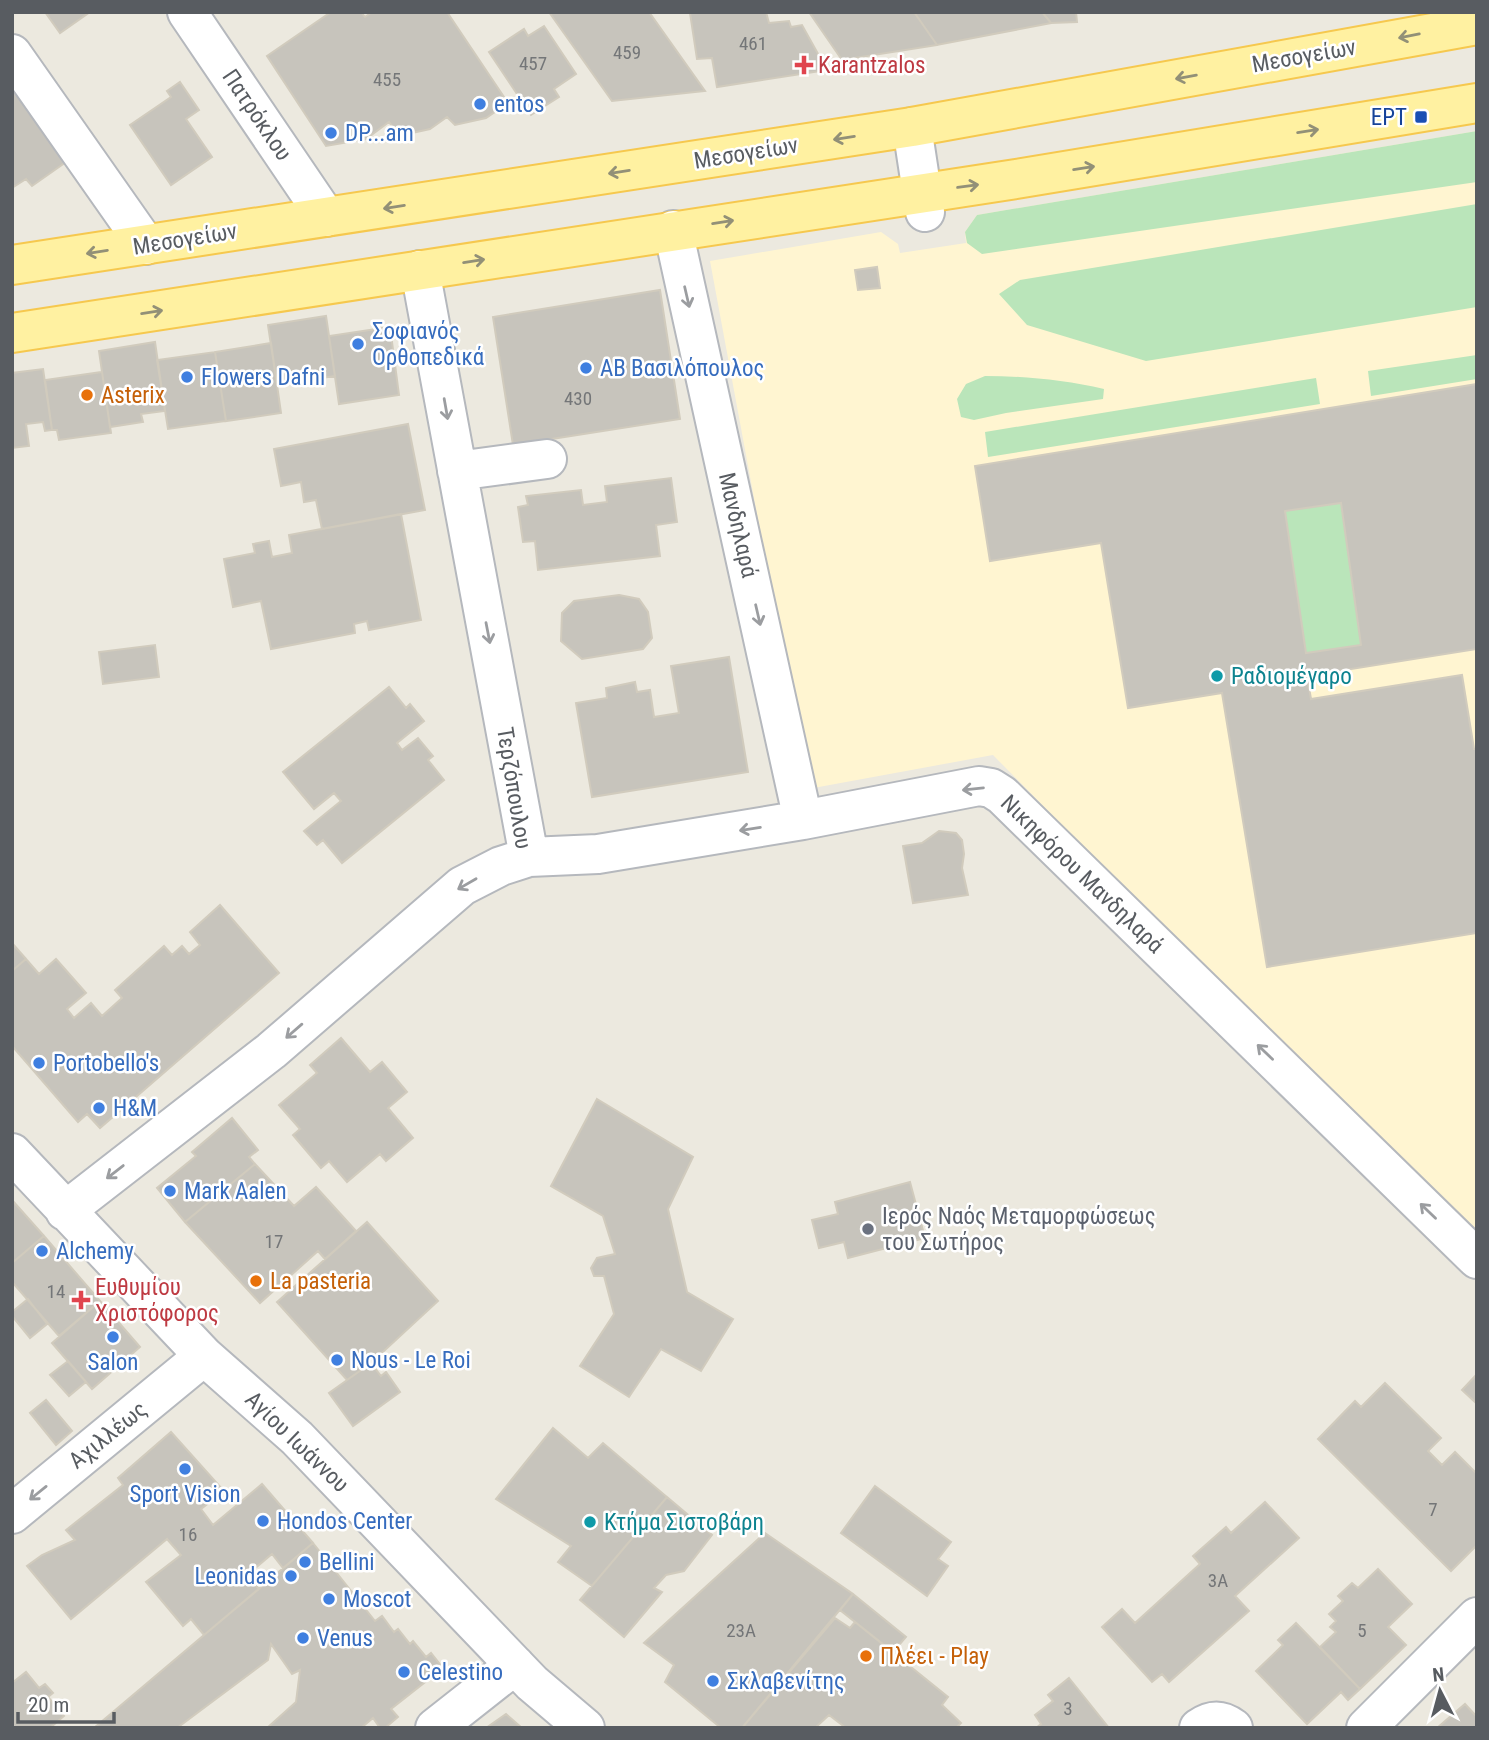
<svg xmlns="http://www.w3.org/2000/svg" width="1489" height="1740" viewBox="0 0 1489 1740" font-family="'Roboto Condensed',sans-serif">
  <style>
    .commercial { fill: #fff5d1 }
    .green { fill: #bae5ba }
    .building { fill: #c7c4bc; stroke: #d1cbbd; stroke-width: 2; fill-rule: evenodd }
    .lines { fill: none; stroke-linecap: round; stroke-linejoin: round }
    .minor-casing { stroke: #b5b8bd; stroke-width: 42 }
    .major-casing { stroke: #f6c84e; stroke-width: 42 }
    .minor { stroke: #fff; stroke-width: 38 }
    .major { stroke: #fff1a1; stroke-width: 38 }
    .oneway { stroke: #929077 }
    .oneway2 { stroke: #9b9da0 }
    .health-dot { fill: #e0444e; stroke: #fff; stroke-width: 2.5 }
    .shop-dot { fill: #3f7fe0; stroke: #fff; stroke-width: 2.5 }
    .transit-dot { fill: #1a4fb4; stroke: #fff; stroke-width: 2.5 }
    .food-dot { fill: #e8710a; stroke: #fff; stroke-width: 2.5 }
    .culture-dot { fill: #0f9aa8; stroke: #fff; stroke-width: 2.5 }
    .worship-dot { fill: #6b7280; stroke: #fff; stroke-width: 2.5 }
    .labels { text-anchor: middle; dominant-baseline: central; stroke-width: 5; stroke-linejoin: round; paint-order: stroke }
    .number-label { font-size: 19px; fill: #747678 }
    .street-label { font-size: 23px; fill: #585c61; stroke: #fff }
    .health-label { font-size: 23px; fill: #be3a42; stroke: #fff; text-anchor: start }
    .shop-label { font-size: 23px; fill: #366cbe; stroke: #fff; text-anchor: start }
    .transit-label { font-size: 23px; fill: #164399; stroke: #fff; text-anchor: end }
    .food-label { font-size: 23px; fill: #c56008; stroke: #fff; text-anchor: start }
    .culture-label { font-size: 23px; fill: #0d838f; stroke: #fff; text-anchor: start }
    .worship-label { font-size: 23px; fill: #5b616d; stroke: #fff; text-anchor: start }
  </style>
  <rect width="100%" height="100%" fill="#ece9df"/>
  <path class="commercial" d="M1477,131V1246L993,755L808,789L710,261L881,232L898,244L900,253L966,243L965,232L977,215Z"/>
  <path class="green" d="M1477,131V182L982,254L967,243L965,232L977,215Z
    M1477,204V307L1146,361L1027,325L999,294L1020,280Z
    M1477,355V379L1371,396L1368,371Z
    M985,376C1025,376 1065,380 1104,389L1103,399L1006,413L974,420L961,417L957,399L966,384Z
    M1316,378L1320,404L988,457L985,432Z
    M1341,503L1361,645L1306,653L1285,511Z"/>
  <path class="building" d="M45,12H90L60,33Z
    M331,12H361L365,17L372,12H447L508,103L486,118L455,125L447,117L430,129L399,136L389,122L366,139L326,146L267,56Z
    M549,12H649L705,91L612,101Z
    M766,12L769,23L789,21L791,27L802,25L827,70L717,87L712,58L697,59L690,13Z
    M809,12H914L937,45L842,60Z
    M914,12H1042L1051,23L937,45Z
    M1042,12H1076L1077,22L1051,23Z
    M544,26L576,74L554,89L559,97L531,115L489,52L524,29L528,36Z
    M12,64L76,155L32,186L26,179L12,188Z
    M180,82L199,110L186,119L212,157L171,185L130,125L171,97L167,91Z
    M877,267L880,288L858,290L855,270Z
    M660,290L680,419L513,445L493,317Z
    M326,316L335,376L277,385L268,325Z
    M390,327L399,395L339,404L329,336Z
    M155,342L165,411L141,414L143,422L110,427L99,351Z
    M271,343L281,413L226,421L215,352Z
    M215,352L226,421L168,429L157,360Z
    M43,369L52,430L45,431L43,422L26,424L29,446L12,448V373Z
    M102,372L111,433L59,440L57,430H52L45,380Z
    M1477,384V649L1307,676L1311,699L1462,675L1474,749H1477V933L1267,967L1222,693L1128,708L1101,543L990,561L975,466ZM1341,503L1361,645L1306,653L1285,511Z
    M408,424L425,510L322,529L316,500L304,502L301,482L281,486L274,449Z
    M671,478L677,522L656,525L660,556L538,570L535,541L523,542L518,507L528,505L526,496L581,490L583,505L607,502L605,486Z
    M401,514L421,620L369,630L367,621L354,624L355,633L271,649L261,601L233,607L224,559L255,553L253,544L269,541L272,557L292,553L289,535Z
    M619,595L639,599L648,612L652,638L643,649L582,659L561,641L562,613L574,601Z
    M155,645L159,677L103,684L99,652Z
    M729,657L748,772L592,797L576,703L607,698L606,688L635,682L637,692L650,690L654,717L679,713L671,666Z
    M389,687L406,708L410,704L424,721L397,743L402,750L418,738L433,756L428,760L444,780L342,863L323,840L317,845L304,831L341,801L334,793L314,809L283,772Z
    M939,831L956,833L962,840L964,854L962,868L968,895L913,903L903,846L922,843Z
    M220,905L279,973L100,1128L87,1114L78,1122L12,1046V971L26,959L39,974L56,959L86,993L67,1009L74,1018L91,1003L102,1016L122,998L115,990L164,946L172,955L182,946L189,954L200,945L190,932Z
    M12,943L26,959L12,971Z
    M341,1038L370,1072L382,1062L407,1092L388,1108L413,1138L386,1161L380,1154L347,1182L329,1161L321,1168L293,1135L300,1129L279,1105L317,1073L310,1065Z
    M597,1099L693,1157L668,1209L687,1292L733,1319L701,1371L661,1349L629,1397L580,1366L614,1314L604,1276H594L591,1268L597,1258L615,1254L603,1216L551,1186Z
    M232,1118L258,1150L249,1157L255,1164L185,1222L157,1188L196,1156L192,1152Z
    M255,1164L294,1206L316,1187L356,1231L325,1259L318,1251L260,1303L185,1222Z
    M910,1182L925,1238L848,1258L844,1242L819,1248L812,1220L838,1214L835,1202Z
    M12,1200L44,1236L12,1263Z
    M367,1222L438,1301L371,1363L347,1380L277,1302Z
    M44,1236L100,1301L59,1336L12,1282V1263Z
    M28,1299L47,1324L30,1338L12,1316V1312Z
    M100,1301L140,1347L92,1389L52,1343Z
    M68,1361L86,1382L69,1396L50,1375Z
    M371,1363L381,1376L386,1372L400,1392L353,1426L329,1393Z
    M1477,1374V1404L1462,1390Z
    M1385,1383L1441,1438L1428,1451L1442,1465L1455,1452L1477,1474V1545L1451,1571L1318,1439L1355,1401L1361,1407Z
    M46,1400L72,1431L56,1445L30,1413Z
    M553,1428L588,1458L603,1443L667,1497L592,1586L558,1562L571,1546L496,1499Z
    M171,1432L224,1491L201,1509L213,1525L262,1484L313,1543L283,1568L272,1554L247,1575L259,1589L204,1635L191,1619L183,1626L146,1582L181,1555L167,1539L71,1619L27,1566L42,1555L75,1540L66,1530L123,1485L118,1478Z
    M875,1486L951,1542L938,1559L948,1566L927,1596L841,1533Z
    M667,1497L712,1535L684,1571L666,1575L654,1588L662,1592L624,1637L580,1600Z
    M1265,1502L1299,1538L1235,1596L1249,1611L1169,1682L1162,1674L1152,1682L1102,1627L1122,1609L1135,1623L1200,1564L1193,1556L1226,1527L1231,1533Z
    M765,1533L853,1594L742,1728H721L665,1682L674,1665L644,1643Z
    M313,1543L375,1621L382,1616L394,1632L398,1629L410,1644L413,1641L426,1657L431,1653L443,1668L391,1709L398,1717L385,1728H380L373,1718L361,1728H267L296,1702L300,1670L292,1674L271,1644L268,1660L177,1728H94Z
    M1378,1569L1412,1604L1388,1627L1406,1645L1360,1689L1320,1647L1336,1632L1330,1627L1336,1621L1329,1614L1343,1601L1338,1596L1352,1583L1358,1588Z
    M853,1594L906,1637L893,1652L840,1610Z
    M835,1618L850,1628L855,1622L948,1697L942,1705L961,1723L956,1728H846L829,1715L815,1728H742Z
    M1296,1623L1360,1689L1348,1700L1341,1692L1307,1724L1256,1671L1283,1645L1278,1640Z
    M26,1672L39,1688L45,1684L53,1693L48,1697L64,1716L50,1728H12V1683Z
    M1069,1678L1109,1728H1036L1041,1724L1035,1715L1053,1701L1048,1695Z
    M1465,1704L1477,1717V1728H1437Z
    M506,1714L522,1728H486Z"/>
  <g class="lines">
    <defs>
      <path id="minor" d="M187,12L326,217
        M12,54L146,245
        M912,127L925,212
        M673,230L803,820
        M420,270L529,857
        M457,471L547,459
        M12,1153L204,1356L297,1438L532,1683L585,1728
        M65,1211L271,1051L462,886L501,866L529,857L598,854L803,820L979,786L991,788L1002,795L1477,1259
        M12,1514L204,1356
        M435,1728L515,1665
        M1199,1728C1212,1719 1221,1719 1233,1728
        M1366,1728L1477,1617"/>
      <path id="major" d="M12,265L912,127L1477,25
        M12,333L1016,179L1477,103"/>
    </defs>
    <use href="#minor" class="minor-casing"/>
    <use href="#major" class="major-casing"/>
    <use href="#minor" class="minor"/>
    <use href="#major" class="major"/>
  </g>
  <defs><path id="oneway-shaft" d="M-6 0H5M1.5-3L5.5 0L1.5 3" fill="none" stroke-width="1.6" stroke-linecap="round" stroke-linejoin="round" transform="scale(1.75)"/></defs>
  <g class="oneway">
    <use href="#oneway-shaft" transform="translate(1409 36) rotate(169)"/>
    <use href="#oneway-shaft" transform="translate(1186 77) rotate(170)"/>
    <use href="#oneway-shaft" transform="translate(1308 131) rotate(-9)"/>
    <use href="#oneway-shaft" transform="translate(844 138) rotate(171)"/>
    <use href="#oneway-shaft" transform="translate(1084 168) rotate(-9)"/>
    <use href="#oneway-shaft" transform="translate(619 172) rotate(171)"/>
    <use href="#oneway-shaft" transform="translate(968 186) rotate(-8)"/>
    <use href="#oneway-shaft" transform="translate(394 207) rotate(171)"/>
    <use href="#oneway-shaft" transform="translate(723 222) rotate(-9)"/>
    <use href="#oneway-shaft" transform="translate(97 252) rotate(171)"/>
    <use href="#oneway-shaft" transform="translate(474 261) rotate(-9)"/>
    <use href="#oneway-shaft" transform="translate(152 312) rotate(-9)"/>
  </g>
  <g class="oneway2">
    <use href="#oneway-shaft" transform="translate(687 297) rotate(77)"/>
    <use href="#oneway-shaft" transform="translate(446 409) rotate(80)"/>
    <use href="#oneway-shaft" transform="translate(758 615) rotate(77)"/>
    <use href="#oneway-shaft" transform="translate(488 633) rotate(79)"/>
    <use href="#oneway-shaft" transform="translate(973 789) rotate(174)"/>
    <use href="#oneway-shaft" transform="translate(750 829) rotate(171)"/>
    <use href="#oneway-shaft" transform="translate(467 884) rotate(150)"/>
    <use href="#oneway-shaft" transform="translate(294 1031) rotate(139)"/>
    <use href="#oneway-shaft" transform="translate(1265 1052) rotate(-136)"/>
    <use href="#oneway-shaft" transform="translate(115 1172) rotate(142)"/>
    <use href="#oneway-shaft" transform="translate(1428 1211) rotate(-136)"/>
    <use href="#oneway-shaft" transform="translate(38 1493) rotate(141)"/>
  </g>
  <g class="health-dot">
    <path d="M800.5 54.5h7v7h7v7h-7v7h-7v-7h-7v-7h7z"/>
    <path d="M77.5 1289.5h7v7h7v7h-7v7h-7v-7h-7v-7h7z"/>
  </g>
  <g class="shop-dot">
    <circle cx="480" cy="104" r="7"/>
    <circle cx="331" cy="133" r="7"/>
    <circle cx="358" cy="344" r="7"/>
    <circle cx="586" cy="368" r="7"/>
    <circle cx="187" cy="377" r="7"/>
    <circle cx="39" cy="1063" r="7"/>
    <circle cx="99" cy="1108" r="7"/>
    <circle cx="170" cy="1191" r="7"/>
    <circle cx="42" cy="1251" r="7"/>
    <circle cx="113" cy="1337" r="7"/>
    <circle cx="337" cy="1360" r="7"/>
    <circle cx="185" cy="1469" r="7"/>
    <circle cx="263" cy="1521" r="7"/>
    <circle cx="305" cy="1562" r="7"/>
    <circle cx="291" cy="1576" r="7"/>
    <circle cx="329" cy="1599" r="7"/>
    <circle cx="303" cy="1638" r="7"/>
    <circle cx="404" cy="1672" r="7"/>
    <circle cx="713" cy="1681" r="7"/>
  </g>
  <rect class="transit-dot" x="1414" y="110" width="14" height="14" rx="3.5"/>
  <g class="food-dot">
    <circle cx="87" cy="395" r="7"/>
    <circle cx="256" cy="1281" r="7"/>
    <circle cx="866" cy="1656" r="7"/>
  </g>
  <g class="culture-dot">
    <circle cx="1217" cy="676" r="7"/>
    <circle cx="590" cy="1522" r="7"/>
  </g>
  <circle class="worship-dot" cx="868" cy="1229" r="7"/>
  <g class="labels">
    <g class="number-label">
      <text x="753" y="43">461</text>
      <text x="627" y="52">459</text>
      <text x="533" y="63">457</text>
      <text x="387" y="79">455</text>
      <text x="578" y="398">430</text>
      <text x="274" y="1241">17</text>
      <text x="56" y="1291">14</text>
      <text x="1433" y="1509">7</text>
      <text x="188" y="1534">16</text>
      <text x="1218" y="1580">3Α</text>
      <text x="741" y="1630">23Α</text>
      <text x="1362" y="1630">5</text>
      <text x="1068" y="1708">3</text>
    </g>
    <g class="street-label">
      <text transform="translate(1304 56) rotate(-10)">Μεσογείων</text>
      <text transform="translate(257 115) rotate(56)">Πατρόκλου</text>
      <text transform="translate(746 153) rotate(-9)">Μεσογείων</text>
      <text transform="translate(185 239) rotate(-9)">Μεσογείων</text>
      <text transform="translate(738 525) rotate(77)">Μανδηλαρά</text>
      <text transform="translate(514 788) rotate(81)">Τερζόπουλου</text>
      <text transform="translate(1082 874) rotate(44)">Νικηφόρου Μανδηλαρά</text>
      <text transform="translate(108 1435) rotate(-39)">Αχιλλέως</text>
      <text transform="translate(297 1442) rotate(44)">Αγίου Ιωάννου</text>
    </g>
    <g class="health-label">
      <text x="818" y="65">Karantzalos</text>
      <text x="95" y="1287">Ευθυμίου<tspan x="95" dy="26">Χριστόφορος</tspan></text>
    </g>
    <g class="shop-label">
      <text x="494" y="104">entos</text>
      <text x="345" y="133">DP...am</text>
      <text x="372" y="331">Σοφιανός<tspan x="372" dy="26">Ορθοπεδικά</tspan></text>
      <text x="600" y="368">ΑΒ Βασιλόπουλος</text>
      <text x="201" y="377">Flowers Dafni</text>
      <text x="53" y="1063">Portobello's</text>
      <text x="113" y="1108">H&amp;M</text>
      <text x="184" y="1191">Mark Aalen</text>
      <text x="56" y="1251">Alchemy</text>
      <text x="351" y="1360">Nous - Le Roi</text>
      <text x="113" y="1362" text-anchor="middle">Salon</text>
      <text x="185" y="1494" text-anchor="middle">Sport Vision</text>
      <text x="277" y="1521">Hondos Center</text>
      <text x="319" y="1562">Bellini</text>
      <text x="277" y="1576" text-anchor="end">Leonidas</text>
      <text x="343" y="1599">Moscot</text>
      <text x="317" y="1638">Venus</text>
      <text x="418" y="1672">Celestino</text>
      <text x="727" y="1681">Σκλαβενίτης</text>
    </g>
    <g class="transit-label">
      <text x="1407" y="117">ΕΡΤ</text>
    </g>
    <g class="food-label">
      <text x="101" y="395">Asterix</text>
      <text x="270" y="1281">La pasteria</text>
      <text x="880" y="1656">Πλέει - Play</text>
    </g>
    <g class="culture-label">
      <text x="1231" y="676">Ραδιομέγαρο</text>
      <text x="604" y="1522">Κτήμα Σιστοβάρη</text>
    </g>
    <g class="worship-label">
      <text x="882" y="1216">Ιερός Ναός Μεταμορφώσεως<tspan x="882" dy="26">του Σωτήρος</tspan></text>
    </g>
  </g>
  <rect width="1489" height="1740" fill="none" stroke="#585c61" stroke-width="28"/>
  <g transform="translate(1440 1691) rotate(354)" stroke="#ffffff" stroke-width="5" paint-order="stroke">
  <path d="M0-5L12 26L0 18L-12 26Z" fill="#585c61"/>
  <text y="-10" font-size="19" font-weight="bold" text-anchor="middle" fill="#585c61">N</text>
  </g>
  <path d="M18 1712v10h96v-10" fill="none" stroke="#585c61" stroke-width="3.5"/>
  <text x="28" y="1712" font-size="21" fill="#585c61" stroke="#ffffff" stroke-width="5" paint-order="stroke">20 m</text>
</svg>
